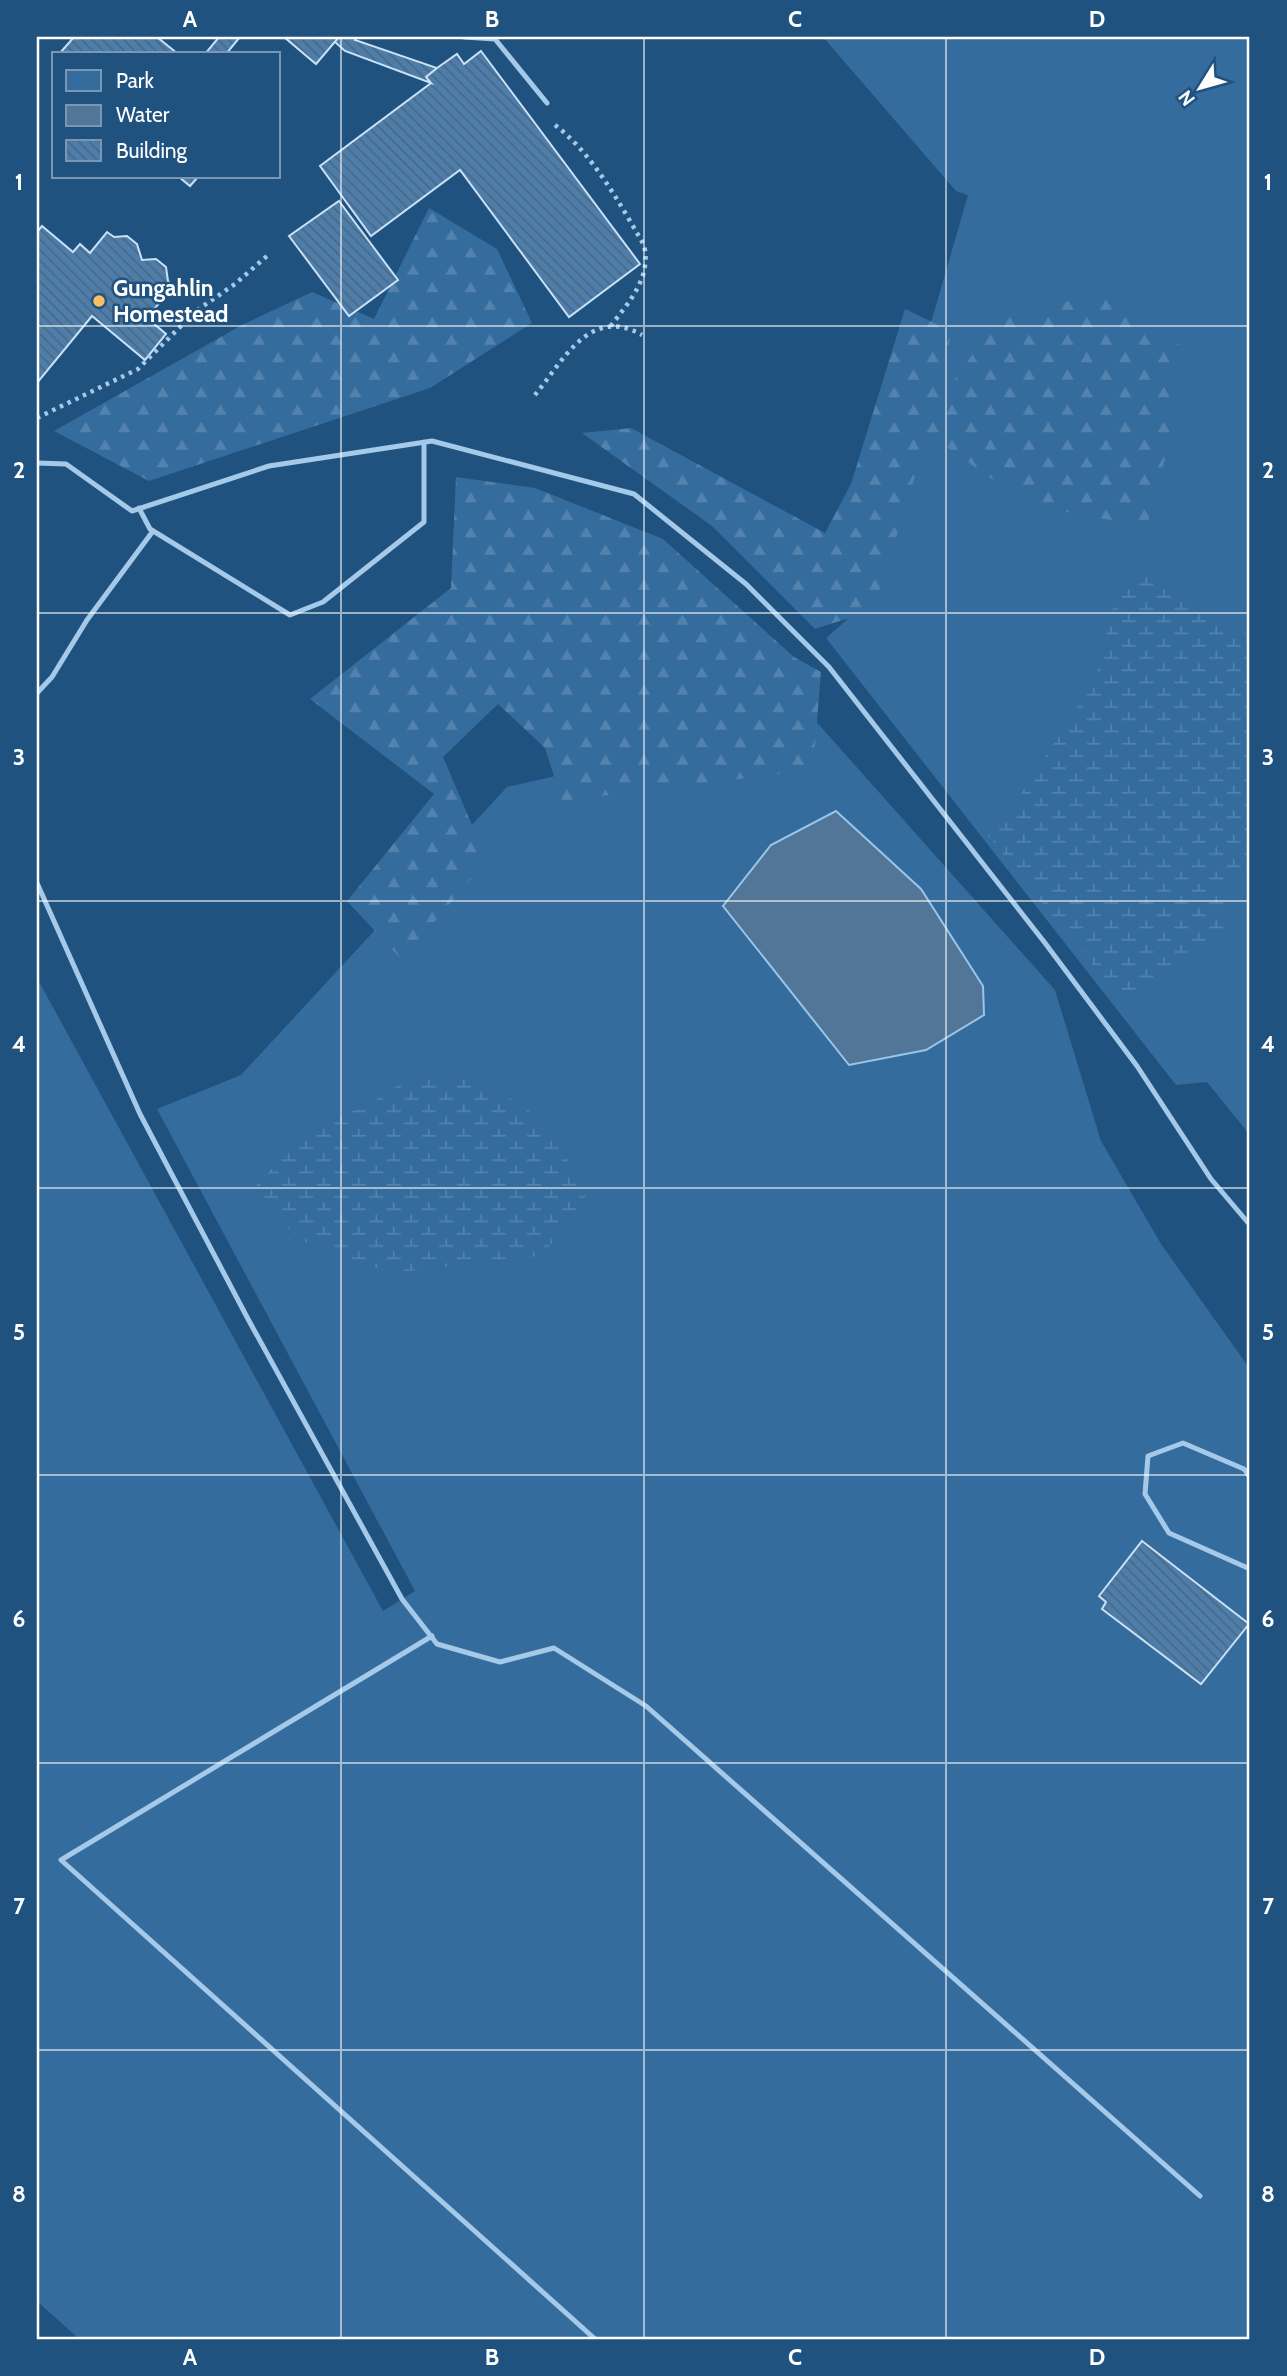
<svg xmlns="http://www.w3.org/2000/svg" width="1287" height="2376" viewBox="0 0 1287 2376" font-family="Cabin,sans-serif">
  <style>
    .green { fill: #346c9e }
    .forest { fill: url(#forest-firs) }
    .wetland { fill: url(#wetland-marsh) }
    .water { fill: #527698; stroke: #99c5e9; stroke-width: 2 }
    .building { fill: url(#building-back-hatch); stroke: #c9e1f6; stroke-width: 2 }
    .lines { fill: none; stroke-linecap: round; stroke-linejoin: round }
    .path { stroke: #a5c9e8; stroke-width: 4.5; stroke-dasharray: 3.5 5; stroke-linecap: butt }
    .service { stroke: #a5c9e8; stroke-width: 5 }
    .grid { fill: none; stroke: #fff; stroke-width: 2; stroke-opacity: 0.55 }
    .poi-dot { fill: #f5c066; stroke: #205280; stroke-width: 2.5 }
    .labels { text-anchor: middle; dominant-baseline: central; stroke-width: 5; stroke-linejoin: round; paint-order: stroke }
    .poi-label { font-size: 23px; font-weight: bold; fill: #fff; stroke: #205280; text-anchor: start }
    .neatline { fill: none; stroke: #fff; stroke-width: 2.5 }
    .grid-label { font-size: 23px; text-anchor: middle; font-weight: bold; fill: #fff }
  </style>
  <defs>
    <pattern id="forest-firs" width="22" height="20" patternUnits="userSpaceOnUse" patternTransform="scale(1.75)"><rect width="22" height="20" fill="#346c9e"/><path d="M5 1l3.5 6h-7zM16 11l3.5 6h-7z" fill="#5282ad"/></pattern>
    <pattern id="wetland-marsh" width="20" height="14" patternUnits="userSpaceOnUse" patternTransform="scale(1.75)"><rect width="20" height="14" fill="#346c9e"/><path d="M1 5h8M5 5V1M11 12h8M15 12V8" fill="none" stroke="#5282ad"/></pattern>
    <pattern id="building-back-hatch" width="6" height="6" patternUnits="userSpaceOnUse" patternTransform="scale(1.75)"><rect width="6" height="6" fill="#4d7eab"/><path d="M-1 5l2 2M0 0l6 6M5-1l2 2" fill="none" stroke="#4d6880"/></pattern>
  </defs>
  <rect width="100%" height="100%" fill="#205280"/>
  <path class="green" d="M823,37H1250V1135L1207,1082L1176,1085L826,638L851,616L893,454L968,195L956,191Z
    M813,718L1055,990L1101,1141L1161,1244L1250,1369V2339H79L37,2301V978L383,1611L415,1591L157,1109L241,1075L507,787Z"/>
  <path class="forest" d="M429,208L497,249L532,323L430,388L149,481L54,431L242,325L312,292L374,319Z
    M1116,289L1182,347L1167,451L1147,527L1029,505L928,434L874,610L815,629L712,526L582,433L631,428L825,533L851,484L905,309L951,331L942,398L997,319Z
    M456,477L535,488L663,539L794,657L821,672L813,770L562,801L545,748L498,704L443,757L487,860L402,960L347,901L434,794L310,699L451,588Z"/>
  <path class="wetland" d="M1143,572L1250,636V856L1219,892L1227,902L1225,942H1200L1125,1005L987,834L1010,811L1095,679L1121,576Z
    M432,1076L482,1081L526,1108L561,1146L586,1196L542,1256L390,1273L305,1242L248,1194L285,1155L331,1116L362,1109L401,1083Z"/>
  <path class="water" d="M836,811L921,889L983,986L984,1015L926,1050L849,1065L723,906L771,845Z"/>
  <path class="building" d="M74,37H157L178,54H59Z
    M219,37H240L226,54H205Z
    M284,37H339L316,64Z
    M339,37H357L355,40L437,68L426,77L431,83L345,51L335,42Z
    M481,51L640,264L569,317L460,170L371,236L320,166L431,83L426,77L437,68L457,54L464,64Z
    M179,177H198L190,186Z
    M339,201L398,280L349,316L289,236Z
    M42,226L73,252L80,244L90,253L107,232L114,237L127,236L137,244L142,260L156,259L166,267L168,281L173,286L147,318L166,334L145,360L92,316L37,383V232Z
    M1142,1541L1249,1624L1201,1684L1102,1609L1106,1602L1099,1596Z"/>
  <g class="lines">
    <path class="path" d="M555,125C593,154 620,204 644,245C652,278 628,303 610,327
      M535,395C563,361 590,305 642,335
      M37,418L138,369L196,311L235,284L267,256"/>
    <path class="service" d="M464,37L495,39L547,103
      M37,463L66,464L132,511L269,466L432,441L634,494L746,584L829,667L1045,943L1137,1066L1211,1179L1250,1225
      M139,508L150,529L290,615L323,602L424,522V442
      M37,693L52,677L87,620L153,531
      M37,883L140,1114L248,1319L402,1599L437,1644L500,1662L554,1648L646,1706L1200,2196
      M1250,1477L1244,1469L1183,1443L1148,1456L1145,1494L1169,1533L1250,1569
      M432,1636L61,1860L595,2339"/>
  </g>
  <path class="grid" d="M341,37V2339M644,37V2339M946,37V2339M37,326H1250M37,613H1250M37,901H1250M37,1188H1250M37,1475H1250M37,1763H1250M37,2050H1250"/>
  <circle class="poi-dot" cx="99" cy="301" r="7"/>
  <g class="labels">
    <g class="poi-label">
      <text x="113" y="288">Gungahlin<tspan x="113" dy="26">Homestead</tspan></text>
    </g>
  </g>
  <rect width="1287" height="2376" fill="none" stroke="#205280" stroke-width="77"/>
  <rect x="52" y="52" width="228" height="126" fill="#205280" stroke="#7997b3" stroke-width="2"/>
  <rect x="66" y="70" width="35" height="21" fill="#346c9e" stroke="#7997b3" stroke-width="2"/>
  <text x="116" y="88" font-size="21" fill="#ffffff">Park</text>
  <rect x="66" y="105" width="35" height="21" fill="#527698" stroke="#7997b3" stroke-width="2"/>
  <text x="116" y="122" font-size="21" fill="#ffffff">Water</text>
  <rect x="66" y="140" width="35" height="21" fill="url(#building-back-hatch)" stroke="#7997b3" stroke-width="2"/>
  <text x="116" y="158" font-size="21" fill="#ffffff">Building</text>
  <g transform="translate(1200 88) rotate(233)" stroke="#205280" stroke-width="5" paint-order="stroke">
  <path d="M0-5L12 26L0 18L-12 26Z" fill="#ffffff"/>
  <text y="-10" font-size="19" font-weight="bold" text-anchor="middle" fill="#ffffff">N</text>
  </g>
  <rect x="38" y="38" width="1210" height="2300" class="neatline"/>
  <g class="grid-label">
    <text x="190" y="27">A</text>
    <text x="492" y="27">B</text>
    <text x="795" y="27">C</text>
    <text x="1097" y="27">D</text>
    <text x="19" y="190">1</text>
    <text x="1268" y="190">1</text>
    <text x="19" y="478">2</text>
    <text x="1268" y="478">2</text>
    <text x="19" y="765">3</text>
    <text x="1268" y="765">3</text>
    <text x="19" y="1052">4</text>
    <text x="1268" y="1052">4</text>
    <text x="19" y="1340">5</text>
    <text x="1268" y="1340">5</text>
    <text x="19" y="1627">6</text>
    <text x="1268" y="1627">6</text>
    <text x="19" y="1914">7</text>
    <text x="1268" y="1914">7</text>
    <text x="19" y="2202">8</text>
    <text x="1268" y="2202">8</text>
    <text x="190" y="2365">A</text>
    <text x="492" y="2365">B</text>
    <text x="795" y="2365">C</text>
    <text x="1097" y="2365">D</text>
  </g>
</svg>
